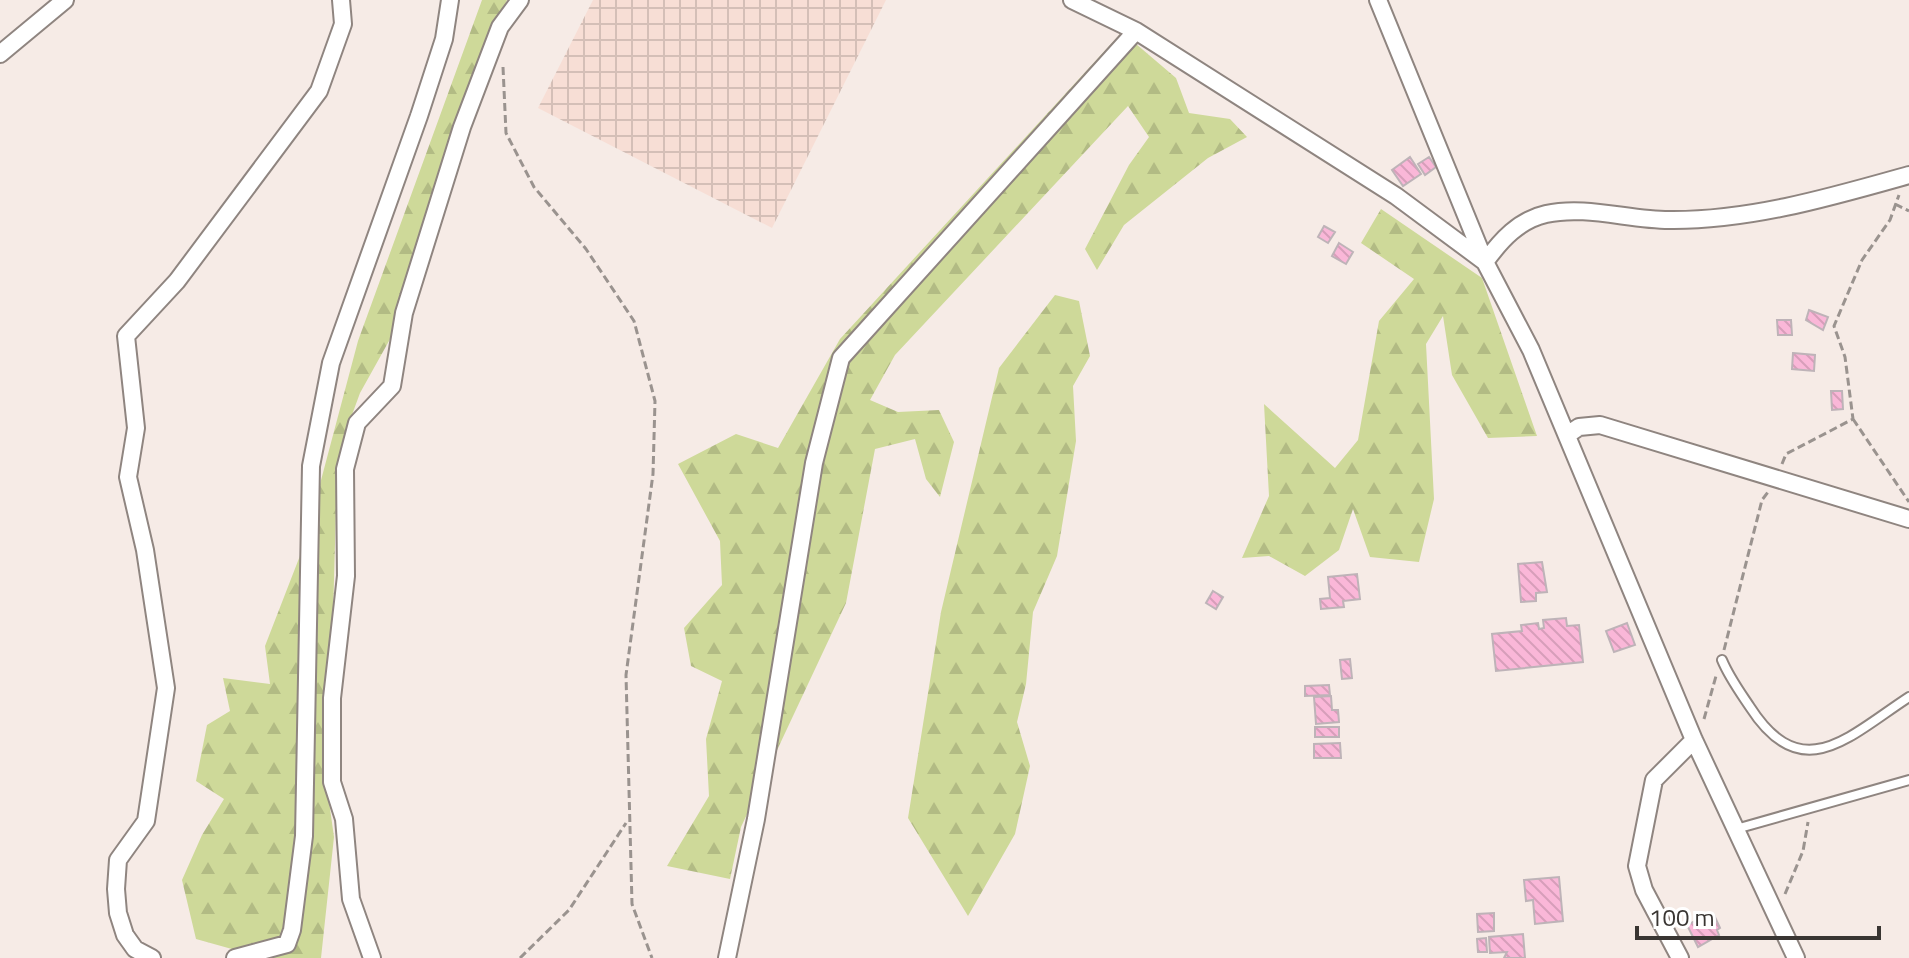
<svg xmlns="http://www.w3.org/2000/svg" width="1909" height="958" font-family="'Titillium Web',sans-serif">
<style>
.industrial{fill:url(#industrial-grid)}
.forest{fill:url(#forest-firs)}
.building{fill:url(#building-back-hatch);stroke:#beb3b8;stroke-width:2}
.lines{fill:none;stroke-linecap:round;stroke-linejoin:round}
.lane-casing{stroke:#8f8580;stroke-width:12}
.street-casing{stroke:#8f8580;stroke-width:20}
.path{stroke:#9a938f;stroke-width:3;stroke-dasharray:8 4;stroke-linecap:butt}
.lane{stroke:#fff;stroke-width:8}
.street{stroke:#fff;stroke-width:16}
</style>
<defs>
<pattern id="industrial-grid" width="8" height="8" patternUnits="userSpaceOnUse" patternTransform="scale(2)"><rect width="8" height="8" fill="#f7ded5"/><path d="M0 4h8M4 0v8" fill="none" stroke="#d4bfb7"/></pattern>
<pattern id="forest-firs" width="22" height="20" patternUnits="userSpaceOnUse" patternTransform="scale(2)"><rect width="22" height="20" fill="#ced999"/><path d="M5 1l3.5 6h-7zM16 11l3.5 6h-7z" fill="#b2bb84"/></pattern>
<pattern id="building-back-hatch" width="6" height="6" patternUnits="userSpaceOnUse" patternTransform="scale(2)"><rect width="6" height="6" fill="#fab7d8"/><path d="M-1 5l2 2M0 0l6 6M5-1l2 2" fill="none" stroke="#d79eba"/></pattern>
</defs>
<rect width="100%" height="100%" fill="#f6ebe6"/>
<path class="industrial" d="M593 0H886L772 228 538 108Z"/>
<path class="forest" d="M482 0H507L455 122 394 332 360 393 345 434 337 472 333 616 323 759 334 837 321 958H264L196 939 182 880 202 835 224 799 196 781 207 725 230 711 223 678 270 684 265 646 303 548 358 341Z
M1122 32 1176 78 1189 113 1230 119 1247 137 1208 158 1124 225 1097 270 1085 249 1129 165 1149 137 1128 106 895 355 870 400 898 412 939 410 954 442 940 497 926 479 915 439 875 449 846 603 741 827 730 879 667 866 709 796 706 739 722 681 691 666 684 628 722 585 720 541 678 464 736 434 778 448 840 339Z
M1381 209 1482 278 1537 436 1488 438 1452 375 1443 316 1426 344 1434 499 1419 562 1370 557 1353 509 1339 550 1305 576 1269 556 1242 558 1269 496 1264 404 1335 468 1358 440 1379 321 1414 279 1361 243Z
M1055 295 1079 301 1090 356 1073 386 1076 441 1057 556 1033 612 1026 684 1017 722 1030 766 1015 834 968 916 908 818 941 612 999 368Z"/>
<path class="building" d="M1410 157 1421 174 1403 186 1392 170Z
M1429 157 1436 167 1425 175 1418 164Z
M1324 226 1335 232 1328 243 1318 237Z
M1339 243 1353 252 1346 264 1332 256Z
M1809 310 1828 317 1823 330 1806 320Z
M1777 320H1791L1792 335H1778Z
M1793 353 1815 355 1814 371 1792 369Z
M1831 391H1842L1843 409 1832 410Z
M1542 562 1547 592 1536 593V601L1521 602 1518 564Z
M1357 574 1360 599 1343 601 1344 607 1321 609 1320 599 1330 598 1328 577Z
M1213 591 1223 597 1216 609 1206 603Z
M1566 618 1567 626 1579 625 1583 662 1496 671 1492 634 1522 631 1521 625 1538 623 1539 629 1544 628 1543 620Z
M1627 623 1635 645 1614 652 1606 631Z
M1350 659 1352 678 1342 679 1340 660Z
M1329 685 1330 695 1305 696V686Z
M1331 696 1332 710H1338L1339 722 1316 724 1314 697Z
M1315 727H1339V737H1315Z
M1340 743 1341 758H1314V744Z
M1559 877 1563 921 1535 924 1533 900 1526 901 1524 880Z
M1494 913V931L1478 932 1477 914Z
M1707 915 1709 918 1714 915 1720 928 1717 930 1719 935 1698 947 1687 925Z
M1523 934 1525 958H1504L1507 952 1490 953 1489 937Z
M1486 938 1487 952H1478L1477 939Z"/>
<g class="lines">
<g class="lane-casing">
<path id="lane" d="M1722 660C1729 677 1740 692 1750 707 1802 788 1849 736 1909 697
M1736 829 1909 780"/>
</g>
<g class="street-casing">
<path id="street" d="M1072 0 1136 31 1396 196 1485 262 1531 350 1694 740 1796 958
M1378 0 1485 262C1501 240 1519 220 1546 214 1585 205 1629 220 1669 220 1749 221 1831 197 1909 175
M0 54 65 0
M1567 435 1579 427 1600 425 1909 519
M152 958 135 949 125 935 118 913 116 889 118 860 146 821 166 688 145 550 128 477 136 428 126 336 177 281 319 91 343 24 341 0
M235 958 287 944 292 930 304 836 311 466 331 363 419 116 444 39 450 0
M372 958 351 899 344 819 332 782V698L346 576 345 469 357 423 392 386 404 313 462 127 500 27 520 0
M727 958 756 819 814 463 841 358 1136 31
M1680 958 1644 890 1637 866 1654 780 1694 740"/>
</g>
<path class="path" d="M503 67 506 133 534 187 586 249 634 321 655 401 653 474 626 675 632 904 652 958
M1895 204 1909 211
M1853 419 1909 502
M1782 464 1786 454 1853 419 1845 357 1834 326 1862 260 1890 220 1899 195
M1724 650 1762 500 1768 492
M1704 719 1716 676
M1785 894 1803 851 1808 822
M520 958 569 910 626 823"/>
<use href="#lane" class="lane"/>
<use href="#street" class="street"/>
</g>
<path d="M1637 926v12h242v-12" fill="none" stroke="#393532" stroke-width="4"/>
<text x="1649" y="926" font-size="24" fill="#393532" stroke="#ffffff" stroke-width="6" paint-order="stroke">100 m</text>
</svg>
